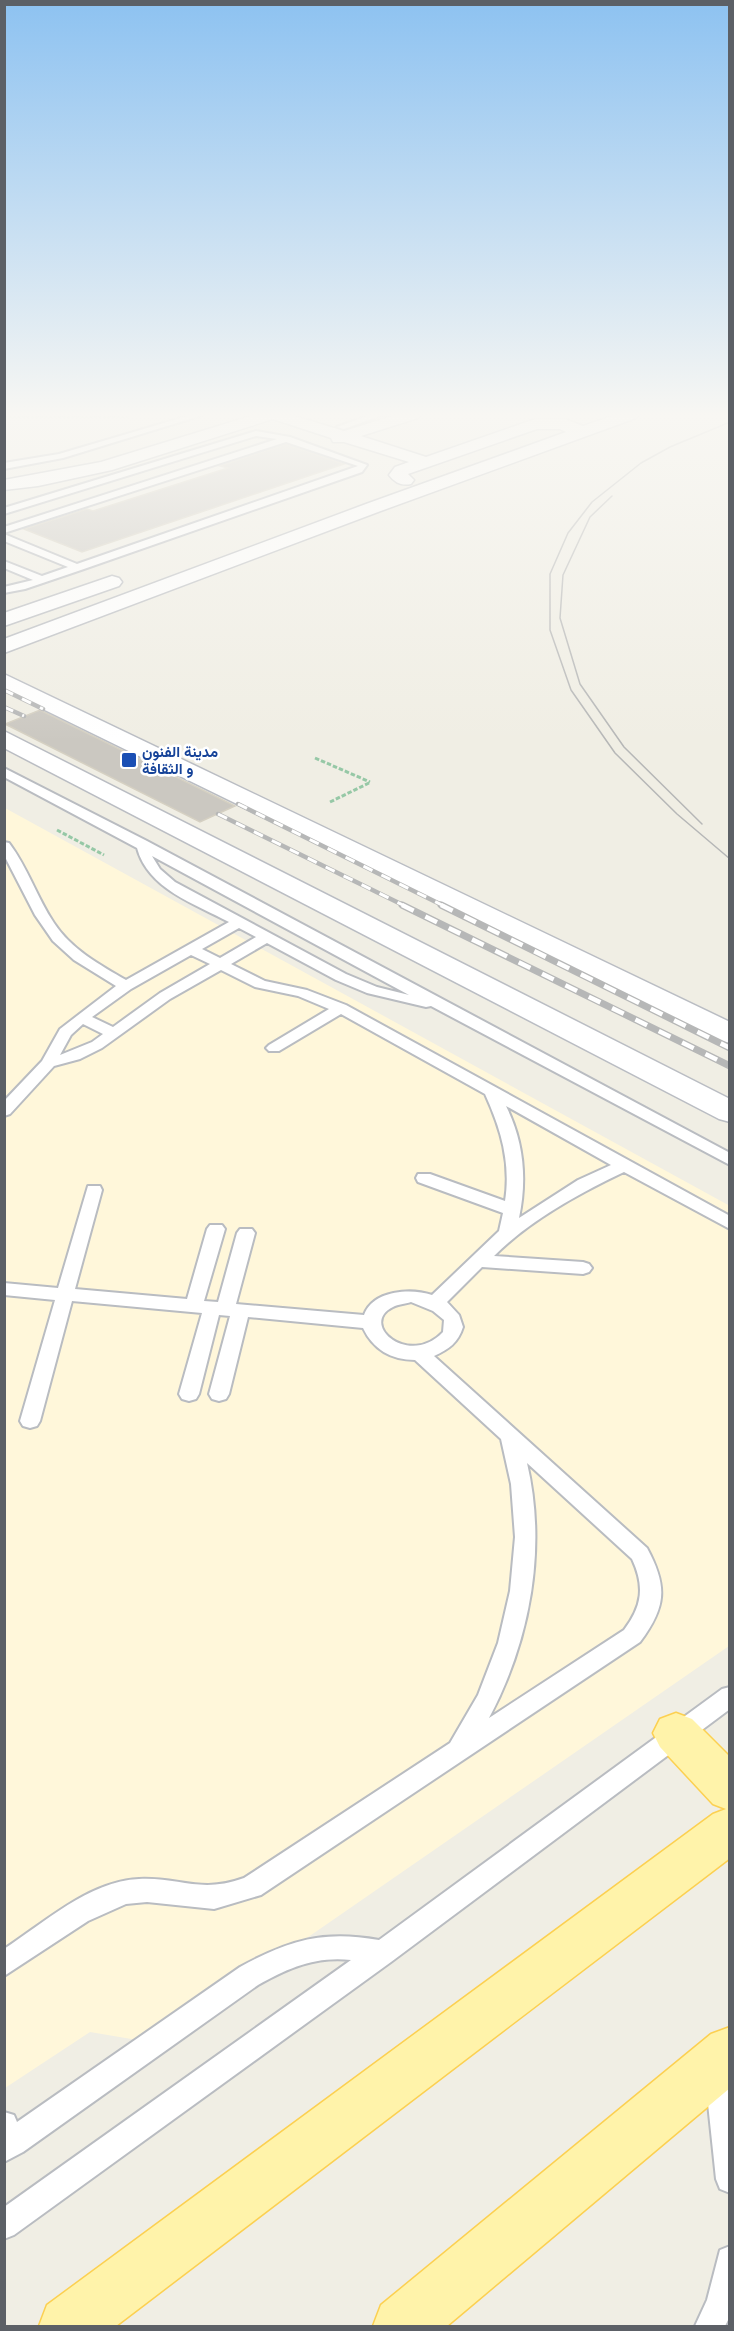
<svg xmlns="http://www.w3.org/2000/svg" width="734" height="2331" font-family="'Space Grotesk',Vazirmatn,sans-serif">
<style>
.commercial{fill:#fff7da}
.building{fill:#cbc8c1;stroke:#d5d0c2;stroke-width:1.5}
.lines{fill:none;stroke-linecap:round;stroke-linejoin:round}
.lane-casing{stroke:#b9bcc1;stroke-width:4}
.street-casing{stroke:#b9bcc1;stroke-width:3}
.secondary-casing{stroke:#babdc3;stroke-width:3}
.primary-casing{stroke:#fcd051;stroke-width:3}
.path-far1{stroke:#96c8a6;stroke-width:2;stroke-dasharray:3 1.5;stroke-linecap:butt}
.path{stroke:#96c8a6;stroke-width:3;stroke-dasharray:4.5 2;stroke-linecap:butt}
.lane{fill:#fff;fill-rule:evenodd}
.street{fill:#fff;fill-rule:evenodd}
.secondary{fill:#fff;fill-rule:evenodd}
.primary{fill:#fff3aa;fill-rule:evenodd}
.tram{stroke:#b6b7b7;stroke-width:1.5}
.rail-far1-casing{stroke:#b6b7b7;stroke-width:4.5}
.rail-casing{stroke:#b6b7b7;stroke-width:7}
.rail-far1{stroke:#fff;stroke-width:3;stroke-dasharray:10;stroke-linecap:butt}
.rail{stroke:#fff;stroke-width:4.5;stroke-dasharray:13;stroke-linecap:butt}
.transit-dot{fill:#1a4fb4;stroke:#fff;stroke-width:2}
.labels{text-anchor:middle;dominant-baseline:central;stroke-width:5;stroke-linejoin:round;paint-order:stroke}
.far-transit-label{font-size:15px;font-weight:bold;fill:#164399;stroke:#fff;text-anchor:start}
</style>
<rect width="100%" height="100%" fill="#f0eee4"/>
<path class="commercial" d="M5 808 730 1206 729 1646 155 2043 90 2032 5 2088Z"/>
<path class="building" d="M286 444 344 464 82 552 24 529 87 509 93 511 228 468 220 466Z
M40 710 235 806 200 822 5 724Z"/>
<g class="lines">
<g class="lane-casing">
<path id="lane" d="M191 415H203L63 458 4 469V463L59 454Z
M370 415H382L344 429 337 427Z
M256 431 290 437 367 465 362 472 81 570 25 589 4 593V587L33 580 4 568V561L42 576 68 567 4 541V534L77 564 358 466 286 442 4 533V527L277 439 256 436 4 514V508Z
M4 768 147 841 730 1153V1165L431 1006 426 1007 367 993 336 980 267 943 231 964 265 981 307 990 346 1005 730 1216V1229L624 1172C578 1194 530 1220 494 1256L583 1262 589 1264 592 1268 589 1272 583 1274 482 1267 447 1302 459 1315 463 1327C458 1343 449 1349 434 1356L647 1548C668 1587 666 1607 640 1642L261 1895 214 1909 147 1902 126 1904 88 1921 4 1976V1949C44 1923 89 1881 139 1879 180 1877 200 1894 244 1878L450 1743 478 1695 498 1643 510 1591 515 1537 511 1484 501 1439 415 1360C391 1360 373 1349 363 1328L248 1317 229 1394 226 1399 219 1401 212 1399 209 1394 230 1316 219 1315 199 1394 196 1399 189 1401 182 1399 179 1394 202 1313 72 1301 40 1421 37 1426 30 1428 23 1426 20 1421 55 1300 4 1295V1283L58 1288 88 1186H100L102 1190 75 1289 187 1299 207 1229 210 1225H222L225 1229 204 1301 218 1302 237 1233 240 1229H252L255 1233 236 1304 364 1315C373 1290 411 1288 432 1295L499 1231 503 1213 418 1182 416 1178 418 1174H430L505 1201C511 1163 501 1129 485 1094L341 1014 279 1051H269L266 1048 269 1045 329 1009 298 996 255 987 221 970 170 999 102 1048 80 1059 54 1066 10 1114 4 1116V1101L42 1061 60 1029 116 986 74 960 53 941 35 915 4 855V842L9 843C28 868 37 898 54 923 71 949 100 965 126 980L229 922C195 904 148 889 137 848L4 777ZM152 856 409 995 377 987 346 974 175 882 160 869ZM239 928 256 937 220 958 202 949ZM191 955 210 964 160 993 113 1027 92 1017 131 989ZM83 1024 103 1034 92 1042 60 1055 71 1035ZM506 1106 611 1165 578 1180 519 1218C527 1180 524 1142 506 1106ZM411 1302 433 1311 444 1320 443 1332C409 1368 358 1324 393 1307 398 1304 405 1304 411 1302ZM527 1463 632 1559C645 1587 642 1606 624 1630L489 1718C530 1641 547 1549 527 1463Z
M730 1687V1709L391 1962 14 2235 4 2239V2207L351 1960C316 1956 288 1968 258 1985L23 2152 4 2162V2112L14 2115 17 2122 240 1967C289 1940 323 1930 379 1940L722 1689Z
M718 2062 727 2066 730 2071V2193L720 2189 716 2179 705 2075 709 2066Z
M730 2246V2316L725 2326H695L707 2300 720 2250Z"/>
</g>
<g class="street-casing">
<path id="street" d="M254 415H291L344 431 396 415H420L418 418 361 436 426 457 535 419H565L583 426 615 415H638L636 418 378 512 4 653V639L366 504 566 432 560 429H537L408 474 414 480 411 484C402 486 395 483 389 475L395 467 409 462 344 442H333L331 438 273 419 112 470 38 486 4 490V480L101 462Z
M112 576 119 578 122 582 119 586 4 626V613Z"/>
</g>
<g class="secondary-casing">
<path id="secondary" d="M4 674 730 1022V1043L719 1040 4 690Z
M4 731 730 1099V1122L719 1119 4 748Z"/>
</g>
<g class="primary-casing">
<path id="primary" d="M676 1713 692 1719 730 1757V1858L116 2326H39L47 2305 713 1814 726 1809 713 1804 660 1747 653 1733 660 1719Z
M730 2027V2088L447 2326H373L381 2305 711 2034Z"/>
</g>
<path class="path-far1" d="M4 417H130"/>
<path class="path" d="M315 758 370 782
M330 802 369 783
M57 830 104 855"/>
<use href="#lane" class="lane"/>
<use href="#street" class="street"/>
<use href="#secondary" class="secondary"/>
<use href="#primary" class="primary"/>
<path class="tram" d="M730 422 670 447 641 463 592 502 568 533 550 574V630L571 690 615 753 677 814 730 859
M612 496 590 517 563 575 560 618 580 684 624 747 702 824"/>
<g class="rail-far1-casing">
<path id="rail-far1" d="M4 690 43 709
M4 707 24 716
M238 804 444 906
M218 814 405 906"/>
</g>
<g class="rail-casing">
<path id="rail" d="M402 905 730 1066
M441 905 730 1048"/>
</g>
<use href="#rail-far1" class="rail-far1"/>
<use href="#rail" class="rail"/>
</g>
<linearGradient id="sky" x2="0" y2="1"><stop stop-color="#8dc2f1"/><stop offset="0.56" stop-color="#f8f7f3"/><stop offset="1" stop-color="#f8f7f3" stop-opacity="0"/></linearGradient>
<rect width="734" height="741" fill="url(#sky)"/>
<rect class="transit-dot" x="121" y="752" width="16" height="16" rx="3"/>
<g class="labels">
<g class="far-transit-label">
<text x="142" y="751">مدينة الفنون<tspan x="142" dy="17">و الثقافة</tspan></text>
</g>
</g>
<rect width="734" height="2331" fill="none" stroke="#5c6066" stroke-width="12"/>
</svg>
